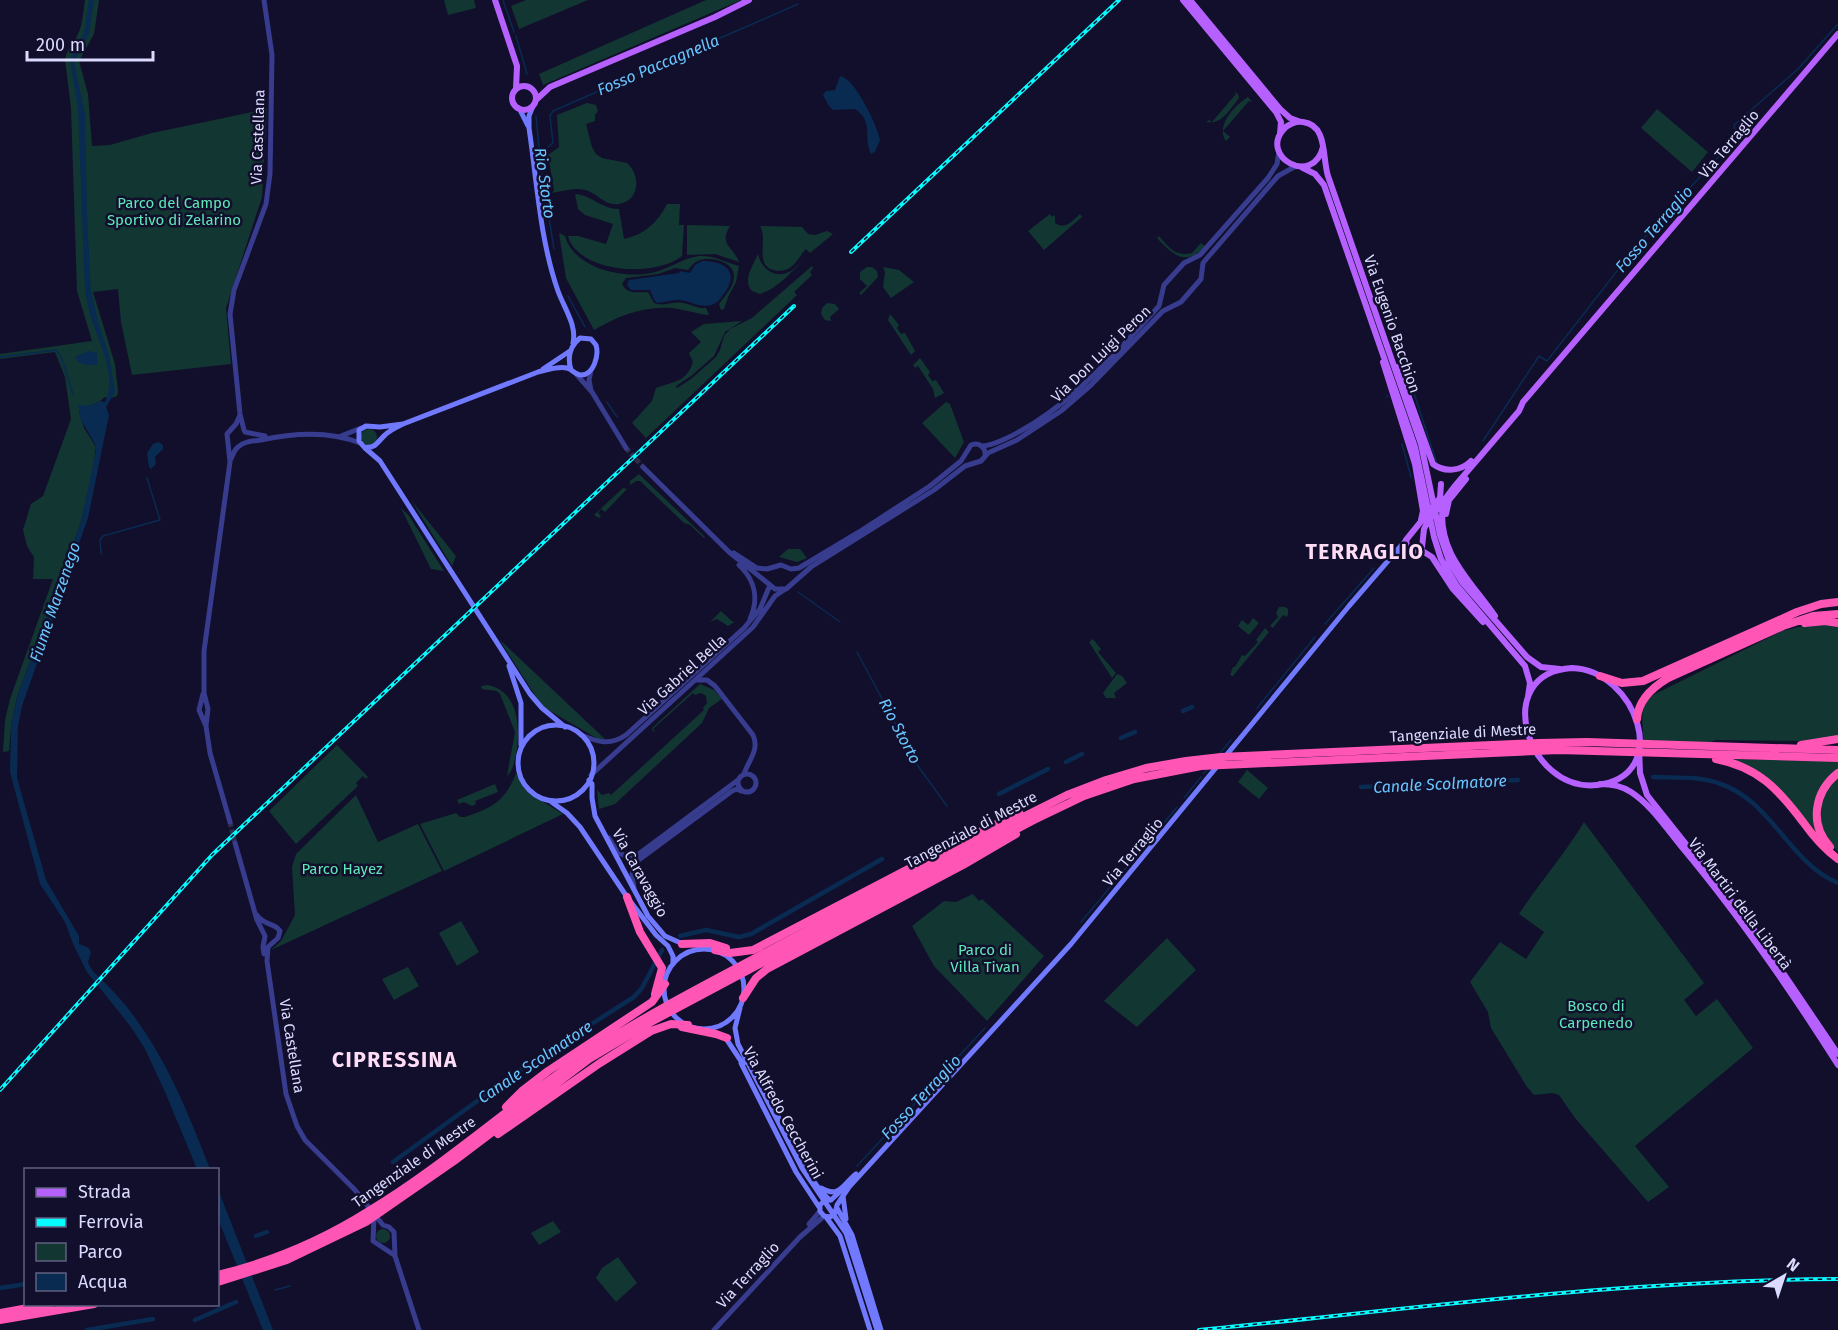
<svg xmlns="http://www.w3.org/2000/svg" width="1838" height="1330" font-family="'Fira Sans',sans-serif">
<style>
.green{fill:#123632}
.water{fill:#092a51}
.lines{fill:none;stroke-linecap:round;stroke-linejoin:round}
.stream{stroke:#092a51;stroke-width:1.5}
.canal{stroke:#092a51;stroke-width:4.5}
.tertiary-tunnel{stroke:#302d4c;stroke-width:5;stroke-dasharray:5 2.5;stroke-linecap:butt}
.tertiary{stroke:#383c8e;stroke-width:5}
.secondary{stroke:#717aff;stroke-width:5}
.primary{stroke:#b661ff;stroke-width:6}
.motorway{stroke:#ff55b5;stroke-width:8}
.rail-casing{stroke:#06fcff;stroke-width:4}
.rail{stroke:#120f2c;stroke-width:1.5;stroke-dasharray:4.5;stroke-linecap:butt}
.labels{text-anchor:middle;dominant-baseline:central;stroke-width:5;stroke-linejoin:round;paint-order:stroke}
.street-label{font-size:15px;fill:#dbdaff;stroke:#120f2c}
.park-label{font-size:15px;fill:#5ee8b9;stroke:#120f2c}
.water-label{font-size:16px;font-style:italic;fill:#68c6ff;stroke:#120f2c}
.district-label{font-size:21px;font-weight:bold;letter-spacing:1.5px;fill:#ffdcf5;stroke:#120f2c}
</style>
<rect width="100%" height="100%" fill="#120f2c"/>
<path class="green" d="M85 0H99L94 34 79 61 88 94 92 146 110 145 152 133 267 109 262 197 226 308 231 364 132 375 121 322 118 289 93 292 115 364 118 392 117 396 109 399 105 397 100 401 79 411 84 428 96 447 92 476 81 522 17 697 11 727 9 751 3 752 5 720 10 699 53 579H33L34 557 27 546 23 530 31 504 43 496 71 419 65 377 55 352 0 359V354L92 341 77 291 71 108 65 60C66 50 74 44 78 34 83 24 83 11 85 0Z
M444 0H474L476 8 448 15Z
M526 0H588L519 29 511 6Z
M706 0H741L543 85 539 74Z
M1234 91 1238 94 1239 98C1230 109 1222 125 1206 122L1209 120 1212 122 1236 94Z
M1248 97 1252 102 1249 101 1223 131 1230 137 1226 141C1215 126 1235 105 1248 97Z
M587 103 596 105 598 111 595 115V121L586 124 592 147 596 154 602 158 627 163C640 174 641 200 619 204 604 206 598 193 585 190 575 187 563 191 552 193L554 190 548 155 559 147 557 115Z
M1657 109 1708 152 1692 172 1641 128Z
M575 194C592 195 601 209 619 209L624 239C644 235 658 222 667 204H680L679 225H684L682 256C655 278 578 273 568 236H578L606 244 613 224 585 215 578 209Z
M1050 214 1052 217 1055 215V223C1066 230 1072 221 1080 214L1082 217 1044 250 1028 231Z
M687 225 730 226C718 245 734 247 739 262L715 254 687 255Z
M760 226 802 227 808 234 815 235 827 231 833 234 810 253 806 249C800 255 798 262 791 267 787 270 782 271 777 271 752 267 769 240 760 226Z
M559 233 565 236C574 268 622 279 651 273 668 270 682 258 699 256 714 255 725 262 739 266L736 282 728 297 724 309 721 310 719 304C725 296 735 285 734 275 733 261 708 256 698 261 693 263 691 267 688 270L675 268 658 274 626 278 622 284C627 295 638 292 648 292L654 303C664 307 672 301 683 303 691 304 697 309 706 308L709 315C696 314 684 309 671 308 643 306 618 316 594 330L566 278Z
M1159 236C1169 248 1176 257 1192 253L1201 243 1205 246C1186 268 1172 254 1157 238Z
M758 254C761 268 774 279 789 272 795 269 800 262 804 259 792 272 777 289 760 294L752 291C742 280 753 266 758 254Z
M812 266 813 268 810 272 812 275 794 292 797 295 646 438 632 423 652 401 656 388C674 381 686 383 693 362L689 353 701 342 691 332 704 324 742 321 725 332 714 356 691 376 676 386 677 388 691 379 716 357 720 350 724 336 730 329 752 318Z
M867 267H872L877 271 878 277 861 295 859 293 867 286 860 279V272Z
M883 267 899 270 914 282 891 298 883 287 885 272Z
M827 303 835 304 839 309 830 317 831 321 825 320 821 314 822 308Z
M890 314 899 325 897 328 901 334 905 333 915 351 911 355 888 320Z
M920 358 930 372 928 375 932 381 936 380 944 393 935 398 933 389 918 366 915 368 913 365Z
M946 402 950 404 964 442 955 458 922 423Z
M361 437a8 8 0 1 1 16 0a8 8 0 1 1-16 0Z
M639 474 705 537 704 538 690 525 684 523 640 481H636L630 485V481Z
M623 488 627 489 605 512 601 509 598 513 601 516 599 518 594 515Z
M411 500 456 556 452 566Z
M401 508 409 516 444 571 431 569Z
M788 549H800L807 558 797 562 779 557Z
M1279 607H1285L1288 609V614L1287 617 1283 615 1273 628 1270 626 1278 617 1276 613Z
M721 611 733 622 736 621 728 626 717 619 710 622Z
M1253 618 1259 623 1249 635 1238 626 1242 620 1248 625Z
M1807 625H1838V737L1806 743 1804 741 1716 740 1707 743 1643 740C1644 723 1637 708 1653 695L1782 631Z
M1265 628 1269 632 1233 676 1230 675 1233 667H1235L1242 655 1245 656 1258 642 1256 640Z
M499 639 605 739H598L545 708 536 697Z
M1093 639 1101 649 1098 652 1116 673 1112 678 1089 642Z
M1117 674 1122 676 1127 683 1114 693 1116 698H1106L1103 693Z
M700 684 714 690 722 699 709 708 702 723 615 804 599 809 597 790 602 795 609 793 611 795 704 710 703 708 707 703 706 696 701 693 695 695 693 693 653 729 655 731 653 732 652 728Z
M488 685C519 691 521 730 516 754 514 762 513 771 507 776L515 732 500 694 497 691 482 689 481 686Z
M337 745 368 777 366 779 363 776 356 783 358 786 296 844 269 811Z
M1735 759 1838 761V771L1832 776 1815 815 1831 853 1789 801 1734 761Z
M1247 770 1268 788 1259 799 1238 782Z
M516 773 527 792 563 814 444 871 420 824 456 813 460 817H465C493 808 506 800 516 773Z
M1838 776V852C1815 830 1814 798 1838 776Z
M495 784 498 792 475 801 476 804 472 806 464 802 459 804 457 800Z
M356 795 378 842 418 824 442 871 271 950 281 941 295 915 292 867 296 854Z
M1584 822 1704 983 1684 1000 1696 1016 1717 999 1753 1048 1635 1146 1669 1187 1648 1202 1575 1118 1559 1095 1553 1093 1534 1095 1527 1087 1491 1028 1488 1012 1470 982 1500 942 1526 959 1544 932 1519 914C1540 882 1565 854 1584 822Z
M973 894 979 901 982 899 1044 956 987 1021 934 966 912 926 944 901 956 902Z
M461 921 479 952 457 966 439 933Z
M1167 938 1196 970 1137 1027 1104 1001Z
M408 967 419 986 394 1000 382 979Z
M553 1221 561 1232 539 1245 531 1233Z
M376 1236a7 7 0 1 1 14 0a7 7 0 1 1-14 0Z
M618 1257 637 1283 616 1302 596 1278 602 1268Z"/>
<path class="water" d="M89 0H94L89 34 74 62 85 114 87 216 91 292 99 325 109 355 115 392 106 407 109 415 88 518 22 706 18 726 17 778 46 880 79 936V944L89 948 91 953 88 962C91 972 101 978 108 986 120 998 131 1011 140 1025 171 1069 191 1120 210 1169H197L165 1092 145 1049 131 1027 87 972 73 944 65 922 40 884 10 772 11 727 17 697 81 522 96 451 95 444 81 420 78 405 89 406 100 401 105 402C117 376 101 348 93 323 89 313 87 301 85 290L78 108 70 60 84 33Z
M840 76C855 78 877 125 880 140L875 152 871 154C863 138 874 121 855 109L833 110 829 106 823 95 826 91 835 90Z
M702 261C723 261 739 270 726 291 723 294 720 300 717 302 703 312 690 299 676 300 669 300 664 303 657 303L654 300 650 290H631L627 285 629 280 679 273 680 271 690 273 695 265Z
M88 351 97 353V365H86L78 362 75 357Z
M159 442 163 445V449L155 457 156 464 151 469 149 467 147 453 153 444Z
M218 1189 273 1330H263L218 1219Z"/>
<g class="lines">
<path class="stream" d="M503 0 514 32
M516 36 527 74
M536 116 541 168 554 249
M548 147 553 143 550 116 553 111 798 4
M568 296 585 327
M0 357 56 350 61 356 73 394
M1412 387 1436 461
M1387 395V397
M607 402 617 417
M1483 441 1539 356 1547 361 1638 244 1737 137 1734 125 1798 69 1838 24
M1402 444 1411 477
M101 554 100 540 103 536 160 520 147 478
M798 592 840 622
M1325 624 1374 568
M857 652 918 766 947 806
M1257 708 1315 637
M1220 753 1231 740
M1203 774 1208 769
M1184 798 1201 777
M1081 922 1177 807
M857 1166 985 1028
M275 1290 290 1286"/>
<path class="canal" d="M1183 711 1192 707
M1121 738 1135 732
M1066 762 1082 754
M1653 777C1675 778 1698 776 1718 783 1772 800 1788 862 1838 883
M1361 787 1518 780
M999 794 1048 769
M680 936 706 930 739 937 751 934 882 859
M393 1162 527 1065 634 997 642 988 662 950
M256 1236 267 1232
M0 1288 26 1284
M195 1320 236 1302
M87 1330 153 1319"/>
<path class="tertiary-tunnel" d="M626 448 643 467
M230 822 235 843"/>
<path class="tertiary" d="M591 370 589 380 591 391
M577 375 592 392 626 448
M244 430 240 414 230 314 234 290 266 204 270 174 272 55 264 0
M245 432 265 436
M341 436 361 428
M981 446C991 446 998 442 1007 438 1067 410 1115 354 1159 306L1164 285 1184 263 1200 255 1268 178 1277 164 1279 151
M231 459C233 455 234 450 238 447 244 441 253 441 261 440 293 433 328 430 360 443
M643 467 729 552 775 589H786L811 567 934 490 965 466 981 461 988 453 1017 440 1061 411 1091 385 1163 311 1181 302 1201 279 1203 263 1208 257 1278 176 1296 166
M734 553 757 568 767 569 781 565 791 569 799 568 859 532 930 486 961 461 971 445C979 442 986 447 985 456
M739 565C755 580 759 599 750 619
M696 680H707L715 686 753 735C760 750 748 761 744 774
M203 694 199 710 206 726 210 753 230 822
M206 726 208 709 204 693V651L230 462 227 434 236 424 240 415
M581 735C598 742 610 746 626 735L744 628 760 609 770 585
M738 783a9 9 0 1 1 18 0a9 9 0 1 1-18 0Z
M591 775 753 627 775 596 784 590
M609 838C616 849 622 860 636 856L738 780
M235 843 257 920 265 936 263 947 264 954
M634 888 632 874 636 862 732 791 737 789 741 791
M255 913C265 927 274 922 280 931L278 938 268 947 267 961 286 1094 297 1126 305 1140 355 1190 383 1225 389 1227 394 1232 395 1256 419 1330
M374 1217 373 1241 394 1255
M809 1224 820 1211
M714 1330 800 1237 824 1216"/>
<path class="secondary" d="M533 106 529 116V128C537 182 540 240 558 291 564 308 577 325 573 343
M519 108 528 126
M543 369 570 351
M403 424 380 427 366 426 359 430V441L364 447C376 449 377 442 385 435 390 430 397 427 403 424L538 372C546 370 558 366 567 368 572 369 574 374 580 375 594 376 599 355 596 345L591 339 580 338C570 346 567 357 571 370
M365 448 380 461 530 694 542 708 565 727
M1394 556 1406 551H1412
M509 666 521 703V745
M518 763a38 38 0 1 1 76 0a38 38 0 1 1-76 0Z
M589 780 592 784V798L595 816 648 916 665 936 683 944
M550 801 567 813 580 827 627 897 656 935 668 946 673 956V963
M664 989a40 40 0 1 1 80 0a40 40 0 1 1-80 0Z
M740 1008 735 1028 738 1044 802 1168 846 1233 877 1330
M725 1037 743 1064
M741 1063 796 1172 819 1207
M759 1080C778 1111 804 1179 830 1200
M821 1188C840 1199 843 1184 856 1174
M843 1196 846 1219
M831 1200H825L820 1205V1211L824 1216 830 1217 835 1213 837 1205 849 1187 1071 944 1349 606 1406 540
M831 1200 845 1187
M837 1208 852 1235 881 1330
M826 1217 840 1236 870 1330"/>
<path class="primary" d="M495 0 517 66 516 89
M1183 0 1276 112 1281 122 1280 134
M1190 0 1280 109 1290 118 1298 121
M512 98a12 12 0 1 1 24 0a12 12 0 1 1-24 0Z
M536 100 550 87 715 17 749 0
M1323 147C1313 187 1260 157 1283 130 1288 124 1296 121 1303 122 1328 125 1322 158 1328 176L1421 444 1440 535 1449 561 1462 582 1527 657 1541 667 1560 669
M1301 167 1315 174 1324 185 1415 447 1434 537 1441 559 1457 586 1525 666 1530 683 1528 697
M1383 362 1415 464 1423 511 1421 520
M1398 367 1433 464C1445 473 1461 471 1471 461
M1441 484 1440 498 1406 540 1407 546 1411 550 1417 551 1422 547 1424 529 1427 523 1454 487 1519 411 1523 402 1838 34
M1443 504C1436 552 1471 581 1495 616
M1446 514 1449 500 1466 479
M1417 551 1424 552 1432 557 1453 589 1483 622
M1572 668C1636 670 1674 776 1597 785 1527 793 1490 673 1572 668Z
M1639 747 1640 773 1647 795 1752 927 1838 1054
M1600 784C1611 784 1622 786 1631 792 1651 805 1666 828 1681 846 1739 915 1790 989 1838 1065"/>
<path class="motorway" d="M1805 623 1825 621 1838 623
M1600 676 1622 683 1643 681 1797 612 1821 604 1838 602
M1637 719C1638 700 1653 687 1668 678L1783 626 1813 616 1838 614
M1801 745 1838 739
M1716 759C1758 767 1778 789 1803 822 1813 836 1824 849 1838 859
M1830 847C1809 824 1814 792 1838 773
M627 897 640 932 662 968 655 994
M682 944 710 943 726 948
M715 950 730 953 753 950 983 830 1020 814
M743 998 756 978 767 969 963 865 1016 834
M682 1027 716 1034 727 1038
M506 1107 522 1091 548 1071 652 1002 665 984
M498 1134 600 1063 651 1031 671 1024 688 1025
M218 1275C271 1262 323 1240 369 1211 450 1162 519 1097 599 1046 650 1013 705 985 759 956 849 908 940 861 1031 813L1067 795 1106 780 1146 768 1186 761 1221 757 1539 743 1587 742 1838 750
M218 1282 287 1260 366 1222 454 1161 589 1059 651 1022 833 925 1034 820 1084 796 1134 779 1201 766 1559 750 1838 758
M0 1313 50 1304
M0 1320 94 1304"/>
<g class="rail-casing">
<path id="rail" d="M851 252 1119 0
M0 1090 212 855 794 306
M1199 1330C1411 1309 1624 1280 1838 1279"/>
</g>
<use href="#rail" class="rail"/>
</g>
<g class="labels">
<g class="street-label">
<text transform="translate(258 137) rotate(-88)">Via Castellana</text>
<text transform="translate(1729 144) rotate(-50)">Via Terraglio</text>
<text transform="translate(1392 324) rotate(71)">Via Eugenio Bacchion</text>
<text transform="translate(1101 354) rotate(-44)">Via Don Luigi Peron</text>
<text transform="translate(682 675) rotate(-42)">Via Gabriel Bella</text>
<text transform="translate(1463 733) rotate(-3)">Tangenziale di Mestre</text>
<text transform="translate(971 830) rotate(-28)">Tangenziale di Mestre</text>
<text transform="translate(1133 852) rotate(-50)">Via Terraglio</text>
<text transform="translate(640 873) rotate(61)">Via Caravaggio</text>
<text transform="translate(1740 904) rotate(53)">Via Martiri della Libertà</text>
<text transform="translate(292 1046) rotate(81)">Via Castellana</text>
<text transform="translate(783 1113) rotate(61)">Via Alfredo Ceccherini</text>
<text transform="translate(414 1162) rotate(-35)">Tangenziale di Mestre</text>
<text transform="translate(748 1275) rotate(-47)">Via Terraglio</text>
</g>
<g class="park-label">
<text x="174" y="203">Parco del Campo<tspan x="174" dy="17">Sportivo di Zelarino</tspan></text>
<text x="342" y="869">Parco Hayez</text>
<text x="985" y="950">Parco di<tspan x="985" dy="17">Villa Tivan</tspan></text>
<text x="1596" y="1006">Bosco di<tspan x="1596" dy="17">Carpenedo</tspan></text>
</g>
<g class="water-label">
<text transform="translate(658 65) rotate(-23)">Fosso Paccagnella</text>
<text transform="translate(545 183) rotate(82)">Rio Storto</text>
<text transform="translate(1654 229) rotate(-49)">Fosso Terraglio</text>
<text transform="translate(55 602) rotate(-71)">Fiume Marzenego</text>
<text transform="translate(900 731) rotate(62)">Rio Storto</text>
<text transform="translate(1440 784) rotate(-3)">Canale Scolmatore</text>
<text transform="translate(535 1062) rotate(-34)">Canale Scolmatore</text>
<text transform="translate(921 1097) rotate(-47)">Fosso Terraglio</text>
</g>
<g class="district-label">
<text x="1365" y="552">TERRAGLIO</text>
<text x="395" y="1060">CIPRESSINA</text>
</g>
</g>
<rect x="24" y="1168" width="195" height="138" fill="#120f2c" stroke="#626080" stroke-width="1.5"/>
<rect x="36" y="1188" width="30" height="9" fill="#b661ff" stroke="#626080" stroke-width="1.5"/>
<text x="78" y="1198" font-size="18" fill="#dbdaff">Strada</text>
<rect x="36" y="1218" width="30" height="9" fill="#06fcff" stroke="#626080" stroke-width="1.5"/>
<text x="78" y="1228" font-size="18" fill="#dbdaff">Ferrovia</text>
<rect x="36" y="1243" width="30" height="18" fill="#123632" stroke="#626080" stroke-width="1.5"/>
<text x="78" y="1258" font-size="18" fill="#dbdaff">Parco</text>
<rect x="36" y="1273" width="30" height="18" fill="#092a51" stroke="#626080" stroke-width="1.5"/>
<text x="78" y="1288" font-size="18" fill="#dbdaff">Acqua</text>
<g transform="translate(1784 1276) rotate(39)" stroke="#120f2c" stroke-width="4.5" paint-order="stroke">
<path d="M0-4.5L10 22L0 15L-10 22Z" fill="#dbdaff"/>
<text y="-9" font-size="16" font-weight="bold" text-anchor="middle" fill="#dbdaff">N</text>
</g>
<path d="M27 51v9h126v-9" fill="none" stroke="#dbdaff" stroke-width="3"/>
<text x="36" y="51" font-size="18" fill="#dbdaff" stroke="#120f2c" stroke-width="4.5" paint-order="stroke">200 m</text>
</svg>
